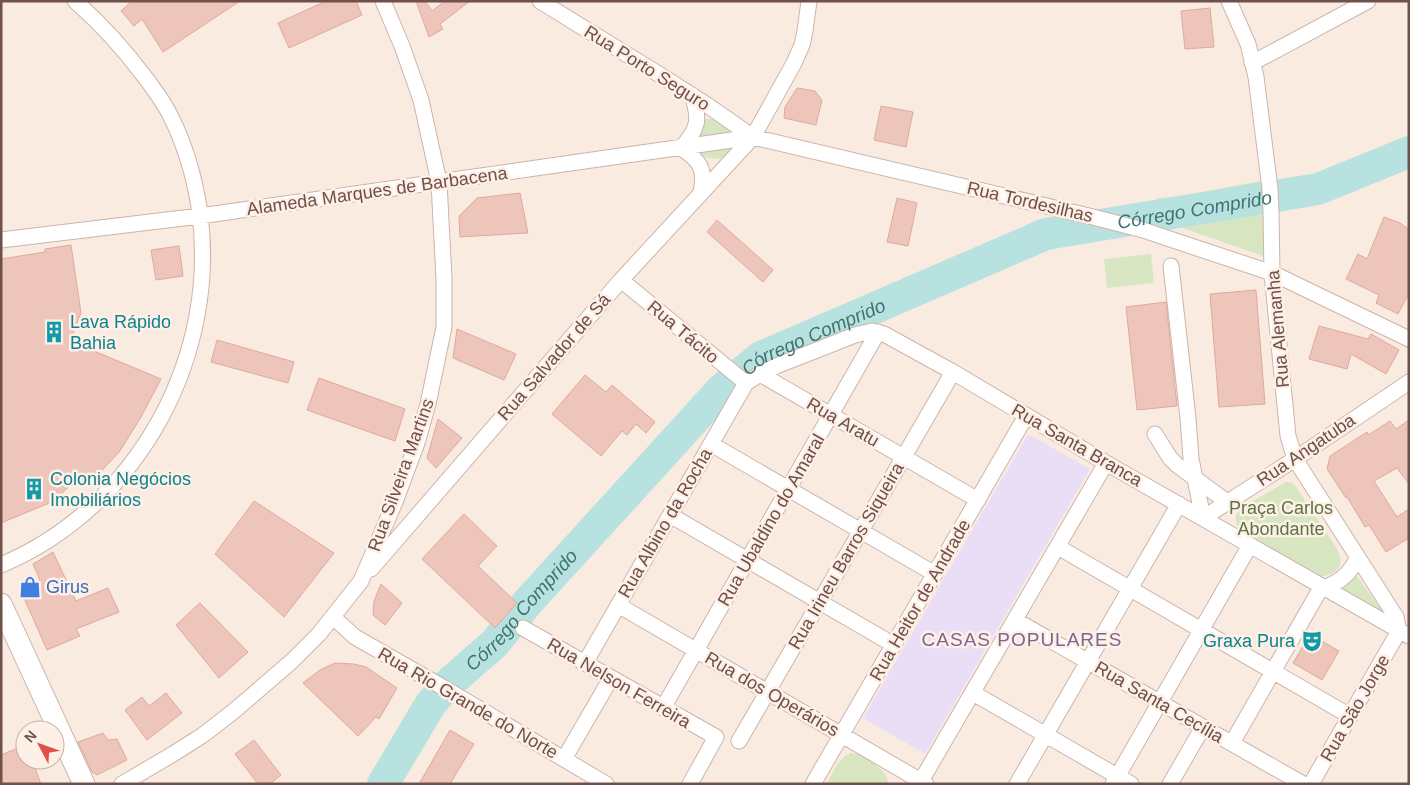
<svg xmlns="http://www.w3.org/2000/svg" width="1410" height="785" font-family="Arial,sans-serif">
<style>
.education{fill:#e9def6}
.green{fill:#d7e6c1}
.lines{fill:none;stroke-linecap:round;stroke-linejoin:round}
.river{stroke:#b7e2e0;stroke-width:32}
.building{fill:#eec5ba;stroke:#dfa99c}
.minor-casing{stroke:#ccb4ab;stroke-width:17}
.secondary-casing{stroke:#cfb2a9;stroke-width:23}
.minor{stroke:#fff;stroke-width:15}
.secondary{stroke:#fff;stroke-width:21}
.labels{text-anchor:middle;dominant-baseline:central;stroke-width:5;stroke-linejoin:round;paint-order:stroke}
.street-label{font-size:18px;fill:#6f504a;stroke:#fef0e6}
.culture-label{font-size:18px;fill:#0d838f;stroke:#fef0e6;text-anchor:start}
.park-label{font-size:18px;fill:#5b7442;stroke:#fef0e6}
.shop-label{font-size:18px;fill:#366cbe;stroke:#fef0e6;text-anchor:start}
.water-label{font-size:19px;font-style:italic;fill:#3f7473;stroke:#fef0e6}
.neighbourhood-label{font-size:19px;letter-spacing:1px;fill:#7b6592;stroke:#fef0e6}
</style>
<rect width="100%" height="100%" fill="#faebe0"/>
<path class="education" d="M1028 434 1090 469 925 754 863 718Z"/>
<path class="green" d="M706 119H717L731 127 735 140 733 153C720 160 713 161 700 154 697 138 691 130 706 119Z
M1260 181 1266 257 1142 214 1158 198 1176 197Z
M1151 254 1154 283 1107 288 1104 259Z
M1286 482H1291L1296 487 1337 549C1346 567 1336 575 1318 577L1238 527C1234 519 1235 514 1241 508Z
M1354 572 1386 616 1336 589 1349 584Z
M851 753C863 754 889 770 888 784H827C833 772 838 758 851 753Z"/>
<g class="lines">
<path class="river" id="s1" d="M383 784 430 705 447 685 495 643 527 603 722 389 761 357 1046 234 1318 189 1409 152"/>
</g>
<path class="building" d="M132 1H240L163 52 142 19 134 26 121 11Z
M326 1H356L362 15 289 48 278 23Z
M416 1H425L432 11 445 1H470L440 24 443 29 429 37Z
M1210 8 1214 47 1185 49 1181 11Z
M797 88 815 91 822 100 816 125 784 118 785 107Z
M881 106 913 112 906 147 874 140Z
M520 193 528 233 460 237 459 216 477 198Z
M897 198 917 203 908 246 887 242Z
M1384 217 1400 223 1407 228 1409 233V293L1398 314 1376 303 1379 295 1346 279 1358 254 1367 259Z
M717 220 773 270 763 282 707 232Z
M71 245 81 313 70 341 161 379 141 417 120 451 92 481 84 473 52 502 1 523V259L45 252V249Z
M179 246 183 276 156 280 151 250Z
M1256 290 1265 404 1219 407 1210 294Z
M1166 302 1177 406 1137 410 1126 307Z
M1319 326 1368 339 1371 334 1399 350 1386 374 1351 354 1347 369 1309 359Z
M457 329 516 354 504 380 453 358Z
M217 340 294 362 288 383 211 362Z
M585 375 606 392 612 385 655 422 646 433 636 424 627 435 622 431 601 456 552 414Z
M319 378 405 409 395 441 307 410Z
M438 419 462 438 436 468 427 458Z
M1409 420V484L1397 468 1374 481 1397 517 1409 509V538L1386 552 1369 525 1365 527 1347 497 1346 498 1327 469 1330 456 1367 432 1368 435 1390 421 1396 429Z
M254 501 334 553 284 617 215 554Z
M464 514 497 546 478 566 517 603 495 628 422 559Z
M53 552 76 601 108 588 119 612 76 629 80 636 47 650 20 589 40 580 33 564Z
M381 584 402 603 385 625 373 615 374 601Z
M200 603 248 652 219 678 176 625Z
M1310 634 1339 651 1322 680 1293 663Z
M335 663 354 664 366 667 397 688 379 719 376 717 358 736 303 683 320 670Z
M166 693 182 713 147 740 125 710 142 697 149 706Z
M450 730 474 744 450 784H419Z
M103 733 108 740 117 739 127 760 97 775 92 772 78 742Z
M254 740 281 775 270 784H258L235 754Z
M25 745V760H32L41 784H1V755Z"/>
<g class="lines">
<g class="minor-casing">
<path id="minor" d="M540 1 660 75 707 105 753 137 1089 216 1143 230 1272 273 1409 339
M1229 1 1248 44 1256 77 1270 189 1271 212 1272 273 1288 436 1295 459 1396 617 1399 631
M1252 63 1368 1
M692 95C700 119 699 129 681 148 700 160 706 170 701 192
M1 240 200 216 753 137
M1171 266 1188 418 1191 459 1203 518
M621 280 746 383
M760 374 978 500
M1155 434 1170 458 1177 465 1227 502
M711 444 935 574
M670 515 894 645
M1203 518 1295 459 1409 382
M1058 547 1350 716
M1 565C139 507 221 354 199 207 194 176 185 145 171 117 164 102 154 89 144 76 123 48 101 24 75 1
M371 569 621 280 753 137 794 63 802 45 805 31 809 1
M1324 588C1340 582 1352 573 1357 557
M618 605 926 784
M333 617 355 637 439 685 606 784
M1015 620 1303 784
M523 628 716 737 690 784
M585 663 746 383 760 374 776 366 855 335 872 331 884 334 953 372 1106 463 1409 636
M973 693 1131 784
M663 708 878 332
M739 741 953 372
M1232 743 1322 586
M564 759 611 678
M921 781 1106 463
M122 784 173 754 203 735 234 711 292 661 319 634 361 581 395 502 417 443 428 404 444 327V279L439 182 421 100 402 46 383 1
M813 784 1026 416
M1017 784 1179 504
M1113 784 1250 545
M1170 784 1203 727
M1311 784 1399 631"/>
</g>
<g class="secondary-casing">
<path id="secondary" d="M1 604 84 784"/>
</g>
<use href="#minor" class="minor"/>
<use href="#secondary" class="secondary"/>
</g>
<defs>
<g id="building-bare" transform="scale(1.725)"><path d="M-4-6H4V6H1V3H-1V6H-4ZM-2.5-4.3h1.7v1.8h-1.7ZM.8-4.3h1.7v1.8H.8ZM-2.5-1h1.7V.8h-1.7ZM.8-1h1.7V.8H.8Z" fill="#0f9aa8" stroke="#fef0e6" stroke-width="2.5" paint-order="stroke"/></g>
<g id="shop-bare" transform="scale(1.725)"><path d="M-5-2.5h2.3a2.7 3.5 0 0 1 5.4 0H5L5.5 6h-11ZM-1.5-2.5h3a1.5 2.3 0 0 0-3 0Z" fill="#3f7fe0" stroke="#fef0e6" stroke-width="2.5" paint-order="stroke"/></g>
<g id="theatre-bare" transform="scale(1.725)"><path d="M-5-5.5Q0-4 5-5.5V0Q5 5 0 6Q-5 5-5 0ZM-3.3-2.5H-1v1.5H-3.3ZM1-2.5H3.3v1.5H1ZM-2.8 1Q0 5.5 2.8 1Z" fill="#0f9aa8" stroke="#fef0e6" stroke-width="2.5" paint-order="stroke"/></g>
</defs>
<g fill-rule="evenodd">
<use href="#building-bare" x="54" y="332"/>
<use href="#building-bare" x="34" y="489"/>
<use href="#shop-bare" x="30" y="587"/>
<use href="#theatre-bare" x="1312" y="641"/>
</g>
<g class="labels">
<g class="street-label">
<text transform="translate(647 68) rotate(32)">Rua Porto Seguro</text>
<text transform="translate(377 191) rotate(-8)">Alameda Marques de Barbacena</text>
<text transform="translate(1030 202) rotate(13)">Rua Tordesilhas</text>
<text transform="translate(1278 329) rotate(-95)">Rua Alemanha</text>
<text transform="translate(683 332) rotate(40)">Rua Tácito</text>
<text transform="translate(554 357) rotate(-49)">Rua Salvador de Sá</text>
<text transform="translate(843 422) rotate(30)">Rua Aratu</text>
<text transform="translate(1077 445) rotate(30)">Rua Santa Branca</text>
<text transform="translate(1306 450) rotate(-34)">Rua Angatuba</text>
<text transform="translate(401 475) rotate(-70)">Rua Silveira Martins</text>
<text transform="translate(771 520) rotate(-60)">Rua Ubaldino do Amaral</text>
<text transform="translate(665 523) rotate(-60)">Rua Albino da Rocha</text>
<text transform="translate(846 556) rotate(-60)">Rua Irineu Barros Siqueira</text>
<text transform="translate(920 600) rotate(-60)">Rua Heitor de Andrade</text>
<text transform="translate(619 683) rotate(30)">Rua Nelson Ferreira</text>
<text transform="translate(772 694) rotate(30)">Rua dos Operários</text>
<text transform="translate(1159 702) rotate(30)">Rua Santa Cecília</text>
<text transform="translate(468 703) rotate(30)">Rua Rio Grande do Norte</text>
<text transform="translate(1355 708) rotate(-60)">Rua São Jorge</text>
</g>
<g class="culture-label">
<text x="70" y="322">Lava Rápido<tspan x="70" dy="21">Bahia</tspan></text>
<text x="50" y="479">Colonia Negócios<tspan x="50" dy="21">Imobiliários</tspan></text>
<text x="1295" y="641" text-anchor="end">Graxa Pura</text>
</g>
<g class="park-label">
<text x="1281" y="508">Praça Carlos<tspan x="1281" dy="21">Abondante</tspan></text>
</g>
<g class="shop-label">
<text x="46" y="587">Girus</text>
</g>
<g class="water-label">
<text stroke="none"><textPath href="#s1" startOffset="1034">Córrego Comprido</textPath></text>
<text stroke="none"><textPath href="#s1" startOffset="629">Córrego Comprido</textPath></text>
<text stroke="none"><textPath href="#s1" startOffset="224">Córrego Comprido</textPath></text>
</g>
<g class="neighbourhood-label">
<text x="1022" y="639">CASAS POPULARES</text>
</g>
</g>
<rect width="1410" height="785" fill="none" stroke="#6f504a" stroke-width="5"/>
<g transform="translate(40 745) rotate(311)"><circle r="24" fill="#fef0e6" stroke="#c5b0a8"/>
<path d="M0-4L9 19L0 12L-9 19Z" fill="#dd524d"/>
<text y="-8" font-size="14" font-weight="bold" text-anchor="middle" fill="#6f504a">N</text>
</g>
</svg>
